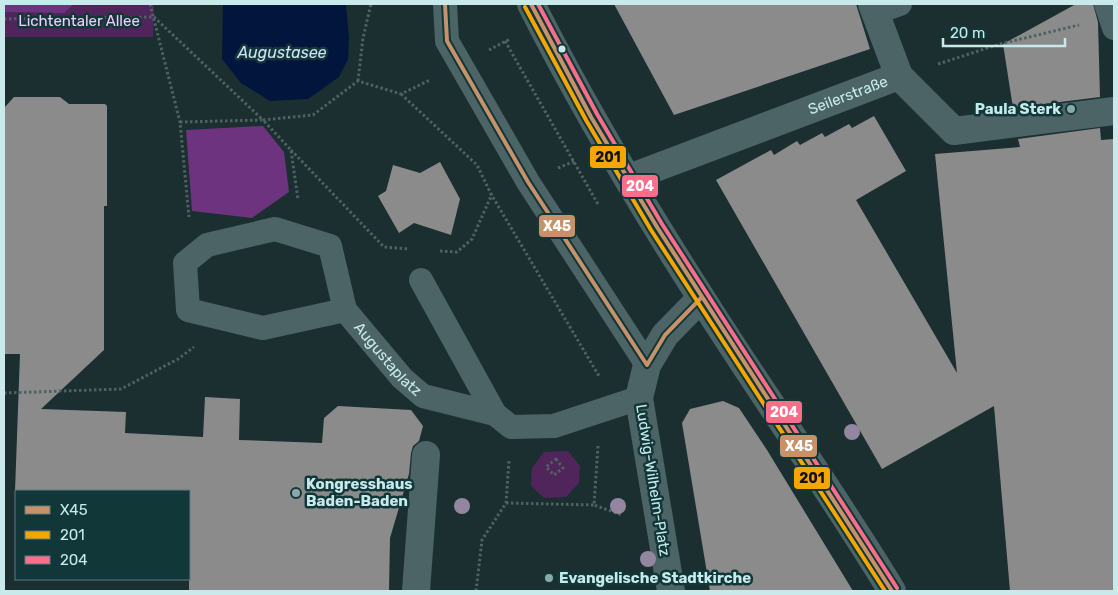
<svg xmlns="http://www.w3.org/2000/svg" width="1118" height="595" font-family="Rubik,sans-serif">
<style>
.green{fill:#4f255b}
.forest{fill:#6e337e}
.water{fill:#02153d}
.building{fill:#8b8b8b}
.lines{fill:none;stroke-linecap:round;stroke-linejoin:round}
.path{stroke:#4e6263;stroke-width:3;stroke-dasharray:2.5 2.5;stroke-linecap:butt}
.service{stroke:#4c6465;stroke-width:24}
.minor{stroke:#4c6465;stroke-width:28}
.bus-1-casing{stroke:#123739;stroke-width:8}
.bus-2-casing{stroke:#123739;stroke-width:8}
.bus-3-casing{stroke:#123739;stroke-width:8}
.bus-1{stroke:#c7916a;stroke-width:4}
.bus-2{stroke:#f7a600;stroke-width:4}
.bus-3{stroke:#fb6d88;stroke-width:4}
.tree{fill:#9286a0}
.bus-dot{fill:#c8eaeb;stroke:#123739;stroke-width:2}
.poi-dot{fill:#8ba9aa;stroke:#123739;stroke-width:2}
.labels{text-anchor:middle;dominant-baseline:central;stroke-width:5;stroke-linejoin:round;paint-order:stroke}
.park-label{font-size:15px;fill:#f3cefb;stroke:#123739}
.street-label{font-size:15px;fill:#c8eaeb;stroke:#123739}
.poi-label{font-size:15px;font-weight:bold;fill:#c8eaeb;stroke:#123739;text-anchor:start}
.water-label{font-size:16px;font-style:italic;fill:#d2e1f8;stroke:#123739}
.line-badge{stroke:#123739;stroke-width:2}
.badge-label{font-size:14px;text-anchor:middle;font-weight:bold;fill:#fff}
.pale-badge-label{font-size:14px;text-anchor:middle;font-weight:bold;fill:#111}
</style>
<rect width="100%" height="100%" fill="#1b2f30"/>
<path class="green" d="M4 4H154L153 37H4Z
M568 451 580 466 579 483 566 497 544 498 531 486 532 468 544 452Z"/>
<path class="forest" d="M4 4H74L64 13 4 12Z
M263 126 284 152 289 192 252 218 192 211 186 130Z"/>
<path class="water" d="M223 4H346L349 38 348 59 339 77 308 99 270 101 241 83 222 59Z"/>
<path class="building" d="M614 4H856L870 49 674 115Z
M1076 4H1093L1098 22 1100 97 1013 108 1003 44Z
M14 97H60L69 104H105L107 106V206H104V350L41 409 126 412 125 433 203 437 205 397 240 399 239 440 322 443 324 418 338 406 411 410 423 426 419 441 413 446 411 453 409 474 390 538 389 591H189V491H15L20 354H4V108Z
M874 116 906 171 856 200 957 373 935 154 1020 147 1018 139 1100 128 1101 140 1114 139V591H1010L994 406 882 469 716 180 771 150 774 155 797 141 800 145 822 133 825 137 849 124 852 128Z
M440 162 460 199 451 235 414 223 399 233 378 196 386 191 393 165 420 173Z
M723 401 739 408 767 450 853 591H710L682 423 690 409Z"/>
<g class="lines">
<path class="path" d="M150 4 180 122 189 217
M4 19 154 17 263 120 313 115 358 81 401 94 430 80
M505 41 599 206
M489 50 510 39
M938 64 1000 44 1079 25
M358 81 363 38 371 4
M401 94 477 165 491 194 599 376
M180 122 263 120 291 150 298 200
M291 150 384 247 409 249
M558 168 575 161
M440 251 457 252 472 239 492 194
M4 393 121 389 178 359 194 347
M598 446 594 505 622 515
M556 459 563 468 554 475 546 467Z
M506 503 594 505
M476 591 482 540 506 503 509 460"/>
<g class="service">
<path d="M445 4 447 41 528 182 647 365"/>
<path d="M1106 4 1114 28"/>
<path d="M875 13 900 4"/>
<path d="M421 280 495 414 511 427 554 426 639 398"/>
<path id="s1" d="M345 310 263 328 188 310 185 263 207 245 275 229 330 246 345 310 402 378 423 396 495 414"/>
</g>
<g class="minor">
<path d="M531 4C582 105 641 204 702 299 764 397 832 492 892 591"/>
<path d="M872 4 899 76 954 131 1114 111"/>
<path id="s2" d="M629 178 899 76"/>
<path d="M416 591 426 455"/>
<path d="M671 591 639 398 647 365 665 335 701 298"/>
</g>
<g class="bus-1-casing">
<path id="bus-1" d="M445 4 447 41 528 182 647 365 665 335 701 298
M531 4 591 117 657 227 892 591"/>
</g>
<g class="bus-2-casing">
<path id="bus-2" d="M525 7 586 120 651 230 885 591"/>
</g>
<g class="bus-3-casing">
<path id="bus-3" d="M538 4 597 114 662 224 897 588"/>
</g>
<use href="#bus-1" class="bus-1"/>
<use href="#bus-2" class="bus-2"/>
<use href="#bus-3" class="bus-3"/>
</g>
<g class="tree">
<circle cx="852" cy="432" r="8"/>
<circle cx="462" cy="506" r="8"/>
<circle cx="618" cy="506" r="8"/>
<circle cx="648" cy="559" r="8"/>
</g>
<circle class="bus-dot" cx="562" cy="49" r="4.5"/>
<g class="poi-dot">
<circle cx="1071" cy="109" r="5"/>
<circle cx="296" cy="493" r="5"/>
<circle cx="549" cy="578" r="5"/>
</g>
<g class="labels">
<g class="park-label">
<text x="79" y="21">Lichtentaler Allee</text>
</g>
<g class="street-label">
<text stroke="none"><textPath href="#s2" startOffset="234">Seilerstraße</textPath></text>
<text stroke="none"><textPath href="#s1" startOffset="495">Augustaplatz</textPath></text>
<text transform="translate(653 480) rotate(81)">Ludwig-Wilhelm-Platz</text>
</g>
<g class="poi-label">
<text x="1061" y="109" text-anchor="end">Paula Sterk</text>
<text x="306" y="484">Kongresshaus<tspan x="306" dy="17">Baden-Baden</tspan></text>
<text x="559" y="578">Evangelische Stadtkirche</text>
</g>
<g class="water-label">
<text x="282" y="52">Augustasee</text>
</g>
</g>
<g class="line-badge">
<rect x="589" y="145" width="38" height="24" rx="5" fill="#f7a600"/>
<rect x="621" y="174" width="38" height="24" rx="5" fill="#fb6d88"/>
<rect x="538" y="214" width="38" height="24" rx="5" fill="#c7916a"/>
<rect x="765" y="400" width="38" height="24" rx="5" fill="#fb6d88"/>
<rect x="779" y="434" width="39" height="24" rx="5" fill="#c7916a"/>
<rect x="793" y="466" width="38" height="24" rx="5" fill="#f7a600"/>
</g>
<g class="badge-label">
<text x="640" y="191">204</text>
<text x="557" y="231">X45</text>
<text x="784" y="417">204</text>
<text x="799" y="451">X45</text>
</g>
<g class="pale-badge-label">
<text x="608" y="162">201</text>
<text x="812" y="483">201</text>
</g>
<rect width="1118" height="595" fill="none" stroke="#c8eaeb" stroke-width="10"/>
<rect x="15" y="490" width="175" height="90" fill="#123739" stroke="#5b7f80"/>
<rect x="25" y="506" width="25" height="8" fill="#c7916a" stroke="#5b7f80"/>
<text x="60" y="515" font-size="15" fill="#c8eaeb">X45</text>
<rect x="25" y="531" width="25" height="8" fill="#f7a600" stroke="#5b7f80"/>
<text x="60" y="540" font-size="15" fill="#c8eaeb">201</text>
<rect x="25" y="556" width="25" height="8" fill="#fb6d88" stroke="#5b7f80"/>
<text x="60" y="565" font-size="15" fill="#c8eaeb">204</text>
<path d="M943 38v8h122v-8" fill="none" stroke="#c8eaeb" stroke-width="2.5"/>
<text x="950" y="38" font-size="15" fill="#c8eaeb" stroke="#123739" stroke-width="4" paint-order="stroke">20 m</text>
</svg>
